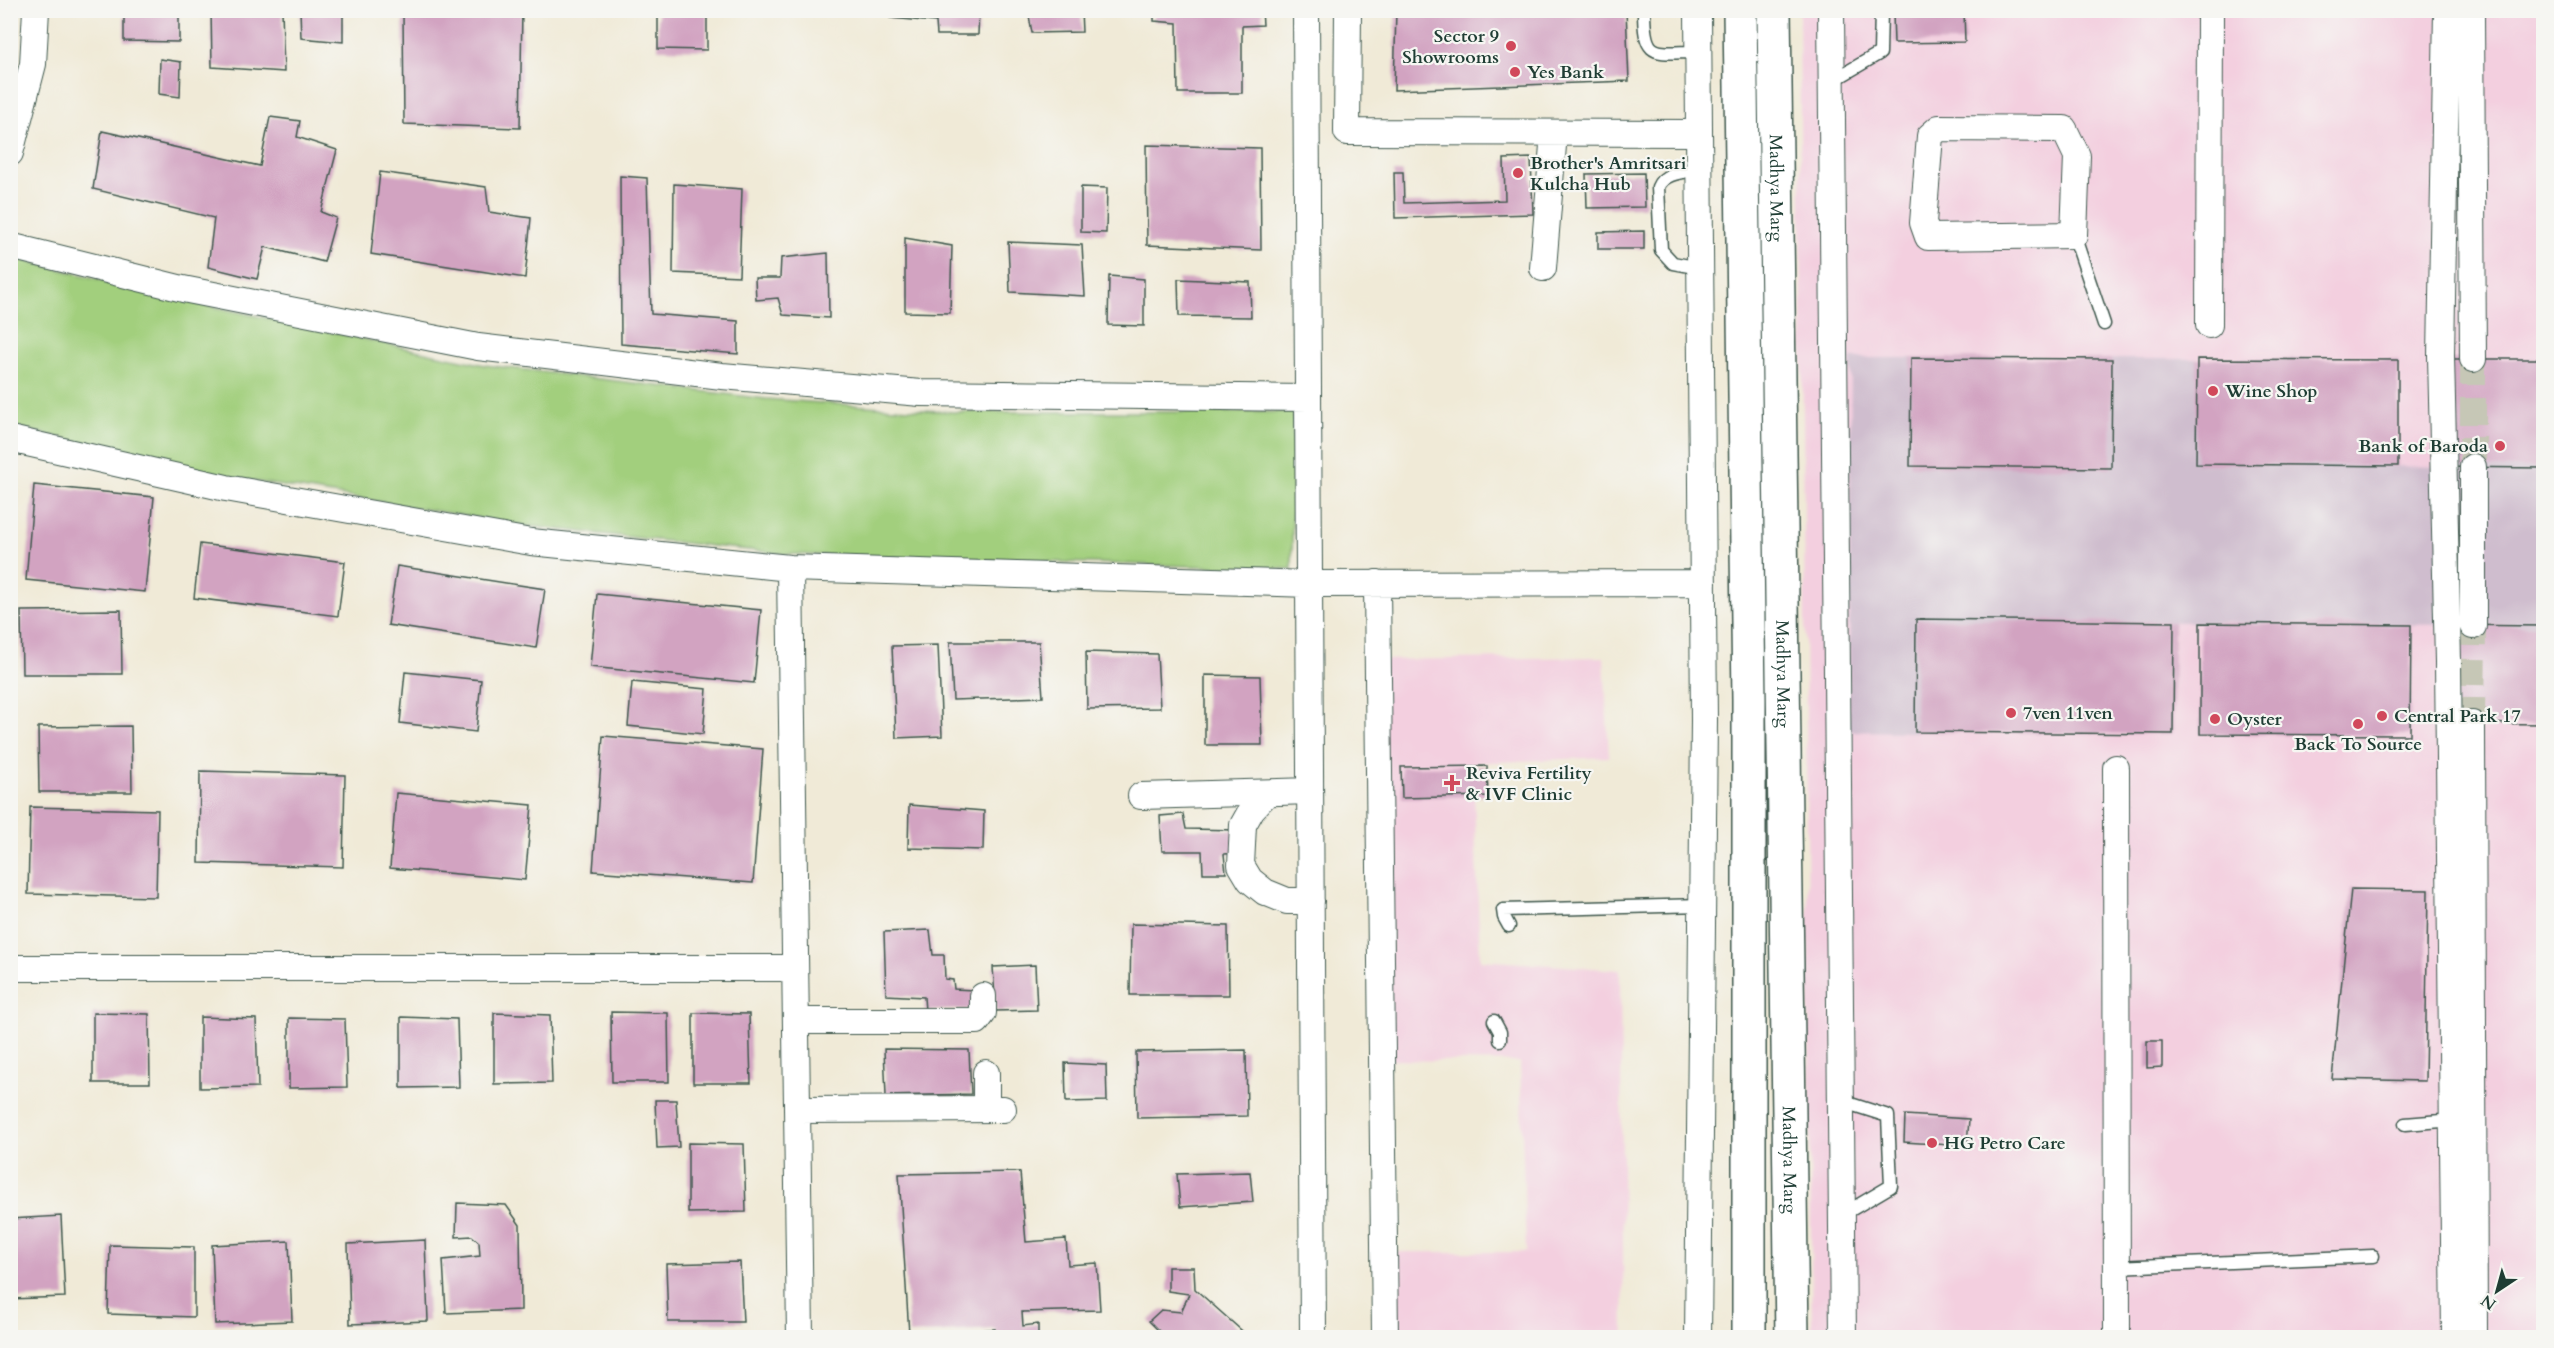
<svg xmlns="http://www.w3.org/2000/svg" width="2554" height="1348" font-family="Cardo,serif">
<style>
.built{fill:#f3cfdf}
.industrial{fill:#cfbdce}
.green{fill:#a2cf7d;stroke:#608658;stroke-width:1.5}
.building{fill:#d2a3c1}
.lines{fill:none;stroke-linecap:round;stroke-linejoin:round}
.street-tunnel{stroke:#c6c7b6;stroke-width:26;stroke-dasharray:26 13;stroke-linecap:butt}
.lane-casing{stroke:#3e574c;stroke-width:15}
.street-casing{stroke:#3e574c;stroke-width:28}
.secondary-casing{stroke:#3e574c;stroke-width:36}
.lane{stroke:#fff;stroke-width:12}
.street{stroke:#fff;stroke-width:26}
.secondary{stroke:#fff;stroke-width:33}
.poi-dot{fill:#d1495b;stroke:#f6f6f2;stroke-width:2}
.labels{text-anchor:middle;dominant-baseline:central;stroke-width:4.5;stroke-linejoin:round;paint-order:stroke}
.poi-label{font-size:18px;font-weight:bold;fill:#1f3d34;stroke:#f6f6f2;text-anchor:start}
.street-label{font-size:18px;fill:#1f3d34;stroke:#f6f6f2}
</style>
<rect width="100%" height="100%" fill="#f6f6f2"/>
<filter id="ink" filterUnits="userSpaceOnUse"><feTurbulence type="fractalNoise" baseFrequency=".0167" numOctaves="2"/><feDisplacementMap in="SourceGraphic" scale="12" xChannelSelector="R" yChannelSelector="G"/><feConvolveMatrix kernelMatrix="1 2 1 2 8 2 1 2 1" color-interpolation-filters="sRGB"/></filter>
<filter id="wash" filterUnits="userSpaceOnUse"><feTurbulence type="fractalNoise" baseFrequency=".008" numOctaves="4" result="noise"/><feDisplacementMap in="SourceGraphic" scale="24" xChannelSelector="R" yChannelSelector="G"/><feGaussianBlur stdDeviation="1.35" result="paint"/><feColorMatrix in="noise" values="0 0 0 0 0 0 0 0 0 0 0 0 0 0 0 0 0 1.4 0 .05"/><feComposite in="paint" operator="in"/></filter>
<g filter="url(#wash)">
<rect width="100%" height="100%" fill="#f0ead7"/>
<path class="built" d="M1799 11H2543V1337H1812Z
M1604 657 1609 757 1473 763 1480 960 1620 970 1624 1337H1392L1388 1252H1526L1520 1062 1388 1060 1373 660Z"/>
<path class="industrial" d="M1851 358H1911L1910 465 2111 468 2112 359H2197L2196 464 2543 468V626L1917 619 1915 732 1849 731Z"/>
<path class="green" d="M10 257 191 302 485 365 766 399 953 412H1293L1292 569 786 554 528 526 222 476 11 426Z"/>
<g id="blocks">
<path class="building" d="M124 10H179V42L124 41Z
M211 10H282L284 72 212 67Z
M300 10H343V42L301 38Z
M403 10H522L520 128 404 124Z
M658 10H707V50L658 49Z
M889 10H979L978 35H937L936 22 890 18Z
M1028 10H1081L1082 32 1032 33Z
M1154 10H1262L1263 25 1242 26V93H1178L1177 23 1154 21Z
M1396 10H1626L1629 81 1394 90Z
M1964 11 1965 42 1894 43 1893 13Z
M160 59 181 62 180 97 159 94Z
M270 117 300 121 297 137 337 150 321 212 336 218 324 262 265 247 257 279 208 267 214 218 93 189 102 131 260 166Z
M1146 145 1260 148 1261 250 1147 245Z
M1531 158 1533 214 1395 218 1394 172H1403L1404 203 1505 200 1504 159Z
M380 172 486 187 489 212 531 218 525 278 371 254Z
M1644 173 1645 207 1587 208 1586 174Z
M620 176 647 178 651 314 738 321V354L621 344Z
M674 184 742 189 739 276 673 273Z
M1081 187 1107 188 1106 233 1081 232Z
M1644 231V249H1598V232Z
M905 238 952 246 950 313 905 312Z
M1008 242 1082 245 1085 296 1010 292Z
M828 253 829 318 783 315 778 298 756 300 755 278H780L781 258Z
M1109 276 1144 279V326L1108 325Z
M1178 279 1250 282 1251 317 1179 316Z
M1911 358 2112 359 2111 468 1910 466Z
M2197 359 2398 360V466L2196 464Z
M2441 359H2544V468L2441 467Z
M34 485 154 497 145 592 26 580Z
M200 544 345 562 338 616 194 598Z
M397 566 545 589 536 648 388 625Z
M597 594 761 610 754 683 590 667Z
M121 610 122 674H22L21 611Z
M1916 619 2174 622 2173 734 1915 732Z
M2200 623 2411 625 2410 735 2200 734Z
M2442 625 2544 626V724L2441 723Z
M950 642H1039L1043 697 953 700Z
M938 645 942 736 896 738 892 646Z
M1086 652 1157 654 1160 708 1087 709Z
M405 672 481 680 476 732 400 723Z
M1205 675 1260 676 1262 745H1205Z
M632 682 707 689 703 734 628 726Z
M131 726 132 792H39L38 727Z
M603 736 763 749 753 883 593 871Z
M1487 766 1488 796 1402 798 1401 767Z
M200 771 345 775 343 867 199 863Z
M396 793 532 805 525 880 390 868Z
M909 805 984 811 983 850 908 848Z
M30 807 158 810 156 897 28 894Z
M1183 814 1186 829 1238 830 1239 853 1224 854 1226 873H1203L1202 851H1162L1160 816Z
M2351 889 2428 890 2425 1081 2332 1079Z
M1131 924 1228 926 1229 995H1130Z
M930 930 933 955H944L945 979 953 980 954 989 974 990V1009L925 1011 924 997 886 995 884 932Z
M1035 965 1037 1010 996 1011 993 967Z
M611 1012 668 1013 669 1082H612Z
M93 1013 149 1014 150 1083H93Z
M494 1013 550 1015 552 1083 494 1084Z
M693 1013 749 1014 751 1083H693Z
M200 1017 256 1019 258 1087 200 1088Z
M401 1017 457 1019 459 1087 401 1088Z
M289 1018 345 1019 347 1087 289 1088Z
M2147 1041H2162V1067L2147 1068Z
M884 1049 969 1050 971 1094 886 1096Z
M1246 1050 1247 1116 1137 1118 1136 1052Z
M1065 1063 1106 1065 1107 1101 1066 1102Z
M655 1100H676L679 1147 657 1148Z
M1905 1115 1969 1119 1967 1146 1904 1142Z
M688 1143 744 1144 746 1212 688 1213Z
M1020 1172 1026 1242 1066 1239 1068 1265 1097 1263 1100 1310 1022 1312 1023 1326 1038 1324V1338H996L995 1329 909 1334 899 1174Z
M1250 1172 1253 1202 1180 1207 1177 1174Z
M457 1203 506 1205 520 1225 521 1310 446 1313 443 1260 480 1256 479 1242 472 1236 456 1237Z
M61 1216 65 1297 10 1299V1219Z
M425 1240 428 1321 350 1324 348 1244Z
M289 1241 292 1321 215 1324 212 1245Z
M110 1245 194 1247V1317L108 1314Z
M740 1262 743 1322H668L666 1264Z
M1168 1267H1194L1195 1289 1250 1338H1166L1149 1321 1161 1310 1181 1312 1189 1294 1168 1291Z"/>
</g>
</g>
<g filter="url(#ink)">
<use href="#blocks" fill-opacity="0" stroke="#3e574c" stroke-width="1.5"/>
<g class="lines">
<path class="street-tunnel" d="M2473 359V467
M2472 724 2473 626"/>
<g class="lane-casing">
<path id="lane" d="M1644 10C1644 61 1655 52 1698 52
M1832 81 1880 53 1881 10
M1700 169C1685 172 1664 172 1658 187L1661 250 1673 263 1700 268
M2074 235 2104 324
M1509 926 1504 917 1503 910 1703 905
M1494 1021 1500 1032V1040
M1841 1101 1888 1116 1891 1186 1842 1215
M2405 1124 2454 1120
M2116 1267 2373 1256"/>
</g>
<g class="street-casing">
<path id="street" d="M1306 10 1313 1338
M1348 10 1347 132 1699 133
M1698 10 1704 720 1698 1338
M1831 10 1843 1338
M2447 10 2441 356 2448 662 2455 1338
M2471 10 2473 359
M1939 128 2064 129 2077 156 2074 235 1928 237 1923 223 1930 136Z
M10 153 33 64 36 10
M10 246 183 289 478 347 722 376 921 393 1308 398
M1543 268 1554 133
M2209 325 2210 10
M10 439 226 488 531 542 790 568 1309 584 1703 583
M790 568 800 1338
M1377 583 1385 1338
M2473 626V467
M2472 724 2474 1338
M2116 768 2117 1338
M1267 793 1252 809 1243 825 1241 865 1250 880 1265 892 1287 901H1311
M1141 796 1310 791
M10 968H795
M796 1021H977L983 1013V996
M986 1109V1073
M797 1110 1003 1109"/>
</g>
<g class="secondary-casing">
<g id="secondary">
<path d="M1740 10 1749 700V1338"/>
<path id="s1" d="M1774 10 1792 1338"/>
</g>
</g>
<use href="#lane" class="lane"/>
<use href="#street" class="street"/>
<use href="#secondary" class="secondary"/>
</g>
</g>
<g class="poi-dot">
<circle cx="1511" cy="46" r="6"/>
<circle cx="1515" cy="72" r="6"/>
<circle cx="1518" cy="173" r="6"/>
<circle cx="2213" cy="391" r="6"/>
<circle cx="2500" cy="446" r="6"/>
<circle cx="2011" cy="713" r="6"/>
<circle cx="2382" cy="716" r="6"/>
<circle cx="2215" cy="719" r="6"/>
<circle cx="2358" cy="724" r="6"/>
<path d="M1449 774h6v6h6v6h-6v6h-6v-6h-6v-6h6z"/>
<circle cx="1932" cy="1143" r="6"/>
</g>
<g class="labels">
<g class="poi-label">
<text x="1499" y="36" text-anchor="end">Sector 9<tspan x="1499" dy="21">Showrooms</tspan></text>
<text x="1527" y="72">Yes Bank</text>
<text x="1530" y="163">Brother's Amritsari<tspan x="1530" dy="21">Kulcha Hub</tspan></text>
<text x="2225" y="391">Wine Shop</text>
<text x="2488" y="446" text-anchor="end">Bank of Baroda</text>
<text x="2023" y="713">7ven 11ven</text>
<text x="2394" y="716">Central Park 17</text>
<text x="2227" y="719">Oyster</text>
<text x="2358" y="744" text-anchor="middle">Back To Source</text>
<text x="1466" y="773">Reviva Fertility<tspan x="1466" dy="21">&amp; IVF Clinic</tspan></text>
<text x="1944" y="1143">HG Petro Care</text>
</g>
<g class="street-label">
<text stroke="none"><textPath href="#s1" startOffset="178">Madhya Marg</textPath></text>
<text stroke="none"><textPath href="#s1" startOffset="664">Madhya Marg</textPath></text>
<text stroke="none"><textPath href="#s1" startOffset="1150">Madhya Marg</textPath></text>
</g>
</g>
<rect width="2554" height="1348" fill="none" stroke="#f6f6f2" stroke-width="36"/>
<g transform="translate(2497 1291) rotate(216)" stroke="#f6f6f2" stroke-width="4.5" paint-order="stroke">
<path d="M0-4.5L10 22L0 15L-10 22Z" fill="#1f3d34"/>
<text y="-9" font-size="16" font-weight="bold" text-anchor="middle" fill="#1f3d34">N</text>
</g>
</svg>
